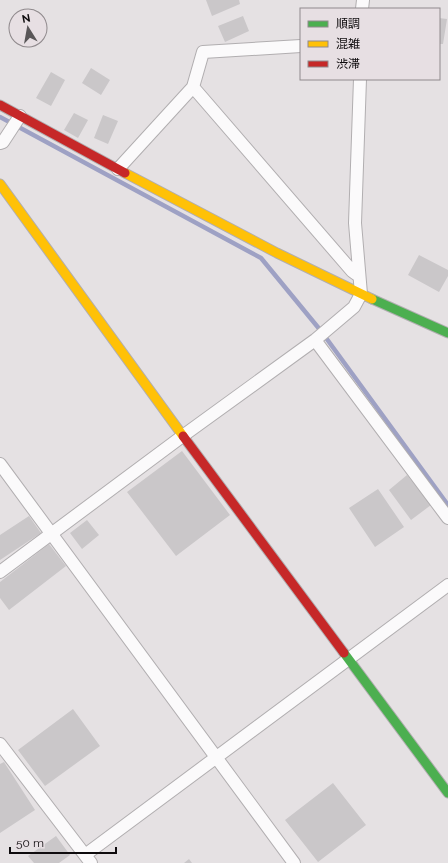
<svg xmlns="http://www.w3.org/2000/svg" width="448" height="863" font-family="Raleway,'Noto Sans JP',sans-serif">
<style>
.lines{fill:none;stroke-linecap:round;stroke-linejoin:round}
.stream{stroke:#9ea1c4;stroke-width:4.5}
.building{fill:#cac7c9}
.street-casing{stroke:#b1aeb0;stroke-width:14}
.fast-casing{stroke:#b1aeb0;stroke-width:11}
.slow-casing{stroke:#b1aeb0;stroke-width:11}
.jam-casing{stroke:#b1aeb0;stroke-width:11}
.street{stroke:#fbfafb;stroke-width:12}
.fast{stroke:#4caf50;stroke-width:9}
.slow{stroke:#ffc107;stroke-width:9}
.jam{stroke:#c62828;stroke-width:9}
</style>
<rect width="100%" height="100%" fill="#e5e1e3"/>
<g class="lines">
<path class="stream" d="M0 117 261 258 321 331 448 505"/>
</g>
<path class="building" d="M206 0H239L240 4 212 16Z
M243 16 249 31 225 42 218 26Z
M439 18 447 19 443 44H439Z
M91 68 110 80 101 95 82 83Z
M51 72 65 80 51 106 36 98Z
M74 113 88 120 78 138 64 130Z
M103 115 118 121 108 144 94 138Z
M419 255 448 270V276L439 292 408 275Z
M182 451 230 515 176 556 127 492Z
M407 475 431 505 411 520 389 490Z
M378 489 404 527 375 547 349 508Z
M29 516 41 533 0 560V535Z
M87 520 99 535 82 549 70 533Z
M49 544 66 566 9 610 0 598V582Z
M73 709 100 746 45 786 18 750Z
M4 762 35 810 0 833V764Z
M333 783 366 825 318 862 285 820Z
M56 836 70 855 59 863H34L28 856Z
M189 859 192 863H184Z"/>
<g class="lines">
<g class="street-casing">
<path id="street" d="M362 9 363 0
M193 87 352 271 359 276
M0 143 3 142 20 116
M118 169 193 87 203 52 301 46
M315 340 448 518
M0 464 294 863
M0 572 184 435 315 340 354 307 361 294 355 223 360 79
M0 744 91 863
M85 855 448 585"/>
</g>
<g class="fast-casing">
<path id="fast" d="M372 299 448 333
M344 653 448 793"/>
</g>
<g class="slow-casing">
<path id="slow" d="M125 173 277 253 372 299
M0 184 183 436"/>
</g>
<g class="jam-casing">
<path id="jam" d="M0 105 125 173
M183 436 344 653"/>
</g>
<use href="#street" class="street"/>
<use href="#fast" class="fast"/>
<use href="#slow" class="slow"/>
<use href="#jam" class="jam"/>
</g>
<rect x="300" y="8" width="140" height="72" fill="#e7dfe3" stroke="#908a8d"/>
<rect x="308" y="21" width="20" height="6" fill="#4caf50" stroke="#908a8d"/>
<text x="336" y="28" font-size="12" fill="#0e0b0d">順調</text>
<rect x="308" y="41" width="20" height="6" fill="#ffc107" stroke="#908a8d"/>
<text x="336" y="48" font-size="12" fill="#0e0b0d">混雑</text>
<rect x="308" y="61" width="20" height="6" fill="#c62828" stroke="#908a8d"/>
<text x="336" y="68" font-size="12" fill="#0e0b0d">渋滞</text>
<g transform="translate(28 28) rotate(349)"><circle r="19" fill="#e7dfe3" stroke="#908a8d"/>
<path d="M0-3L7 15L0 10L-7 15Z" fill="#595658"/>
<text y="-6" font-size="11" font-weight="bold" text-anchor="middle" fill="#0e0b0d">N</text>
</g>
<path d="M10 847v6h106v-6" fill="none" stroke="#0e0b0d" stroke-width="2"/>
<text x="16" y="847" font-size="12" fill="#0e0b0d" stroke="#e7dfe3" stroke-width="3" paint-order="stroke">50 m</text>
</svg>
